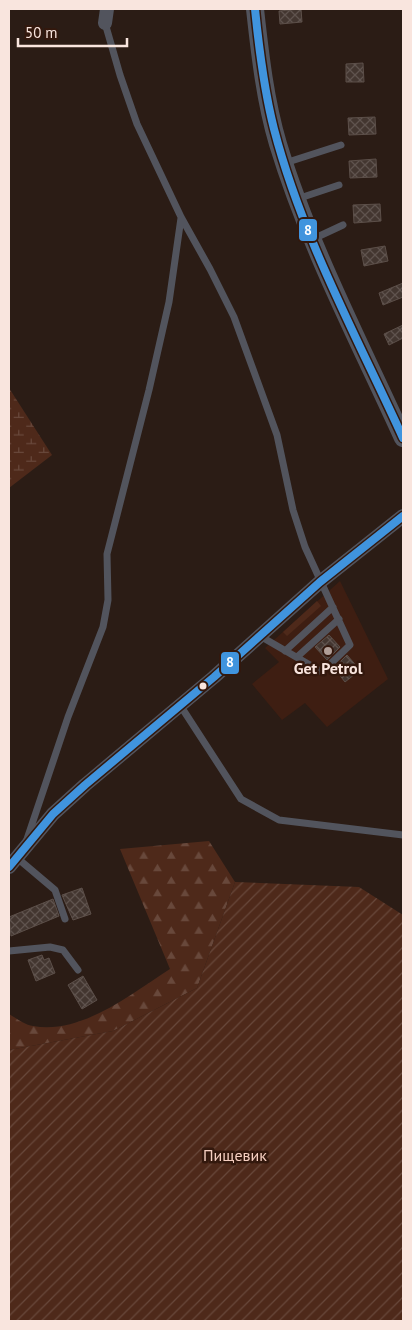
<svg xmlns="http://www.w3.org/2000/svg" width="412" height="1330" font-family="'PT Sans',sans-serif">
<style>
.built{fill:#3e1e12}
.green{fill:#4e291a}
.forest{fill:url(#forest-firs)}
.wetland{fill:url(#wetland-marsh)}
.garden{fill:url(#garden-furrows)}
.building{fill:url(#building-cross-hatch);stroke:#5c4f49}
.lines{fill:none;stroke-linecap:round;stroke-linejoin:round}
.service{stroke:#52545d;stroke-width:7}
.minor{stroke:#52545d;stroke-width:14}
.tertiary{stroke:#52545d;stroke-width:18}
.bus-1-casing{stroke:#33180d;stroke-width:11}
.bus-1{stroke:#4094de;stroke-width:8}
.poi-dot{fill:#b19f98;stroke:#33180d;stroke-width:2}
.bus-dot{fill:#f9e5de;stroke:#33180d;stroke-width:2}
.labels{text-anchor:middle;dominant-baseline:central;stroke-width:5;stroke-linejoin:round;paint-order:stroke}
.poi-label{font-size:16px;font-weight:bold;fill:#f9e5de;stroke:#33180d}
.park-label{font-size:16px;fill:#f6cfc1;stroke:#33180d}
.line-badge{stroke:#33180d;stroke-width:2}
.badge-label{font-size:14px;text-anchor:middle;font-weight:bold;fill:#fff}
</style>
<defs>
<pattern id="forest-firs" width="22" height="20" patternUnits="userSpaceOnUse" patternTransform="scale(1.25)"><rect width="22" height="20" fill="#4e291a"/><path d="M5 1l3.5 6h-7zM16 11l3.5 6h-7z" fill="#68483b"/></pattern>
<pattern id="wetland-marsh" width="20" height="14" patternUnits="userSpaceOnUse" patternTransform="scale(1.25)"><rect width="20" height="14" fill="#4e291a"/><path d="M1 5h8M5 5V1M11 12h8M15 12V8" fill="none" stroke="#68483b"/></pattern>
<pattern id="garden-furrows" width="10" height="10" patternUnits="userSpaceOnUse" patternTransform="scale(1.25)"><rect width="10" height="10" fill="#4e291a"/><path d="M-1 1l2-2M0 10L10 0M9 11l2-2" fill="none" stroke="#68483b"/></pattern>
<pattern id="building-cross-hatch" width="8" height="8" patternUnits="userSpaceOnUse" patternTransform="scale(1.25)"><rect width="8" height="8" fill="#433630"/><path d="M0 0l8 8M0 8l8-8" fill="none" stroke="#5f534e"/></pattern>
</defs>
<rect width="100%" height="100%" fill="#2b1c15"/>
<path class="built" d="M340 581 388 679 327 727 305 703 282 720 252 684 279 662 265 648Z"/>
<path class="green" d="M317 601 321 606 287 636 283 632Z"/>
<path class="forest" d="M209 841 235 882 197 988 113 1031 9 1050V1014C16 1018 25 1025 33 1026 81 1035 131 994 170 969L120 849Z"/>
<path class="wetland" d="M9 388 52 455 9 488Z"/>
<path class="garden" d="M235 882 359 887 403 915V1321H9V1050L113 1031 197 988Z"/>
<path class="building" d="M301 9 302 22 280 24 279 11Z
M363 63 364 82H346V64Z
M375 117 376 134 349 135 348 118Z
M376 159 377 177 350 178 349 161Z
M380 204 381 221 354 223 353 205Z
M385 246 388 261 364 266 361 250Z
M403 283V297L383 305 379 293Z
M403 325V338L389 345 384 334Z
M329 635 340 647 327 660 315 647Z
M347 655 360 670 345 682 334 668Z
M82 888 91 914 73 920 62 895Z
M53 899 59 916 11 936 9 917Z
M42 955 44 960 49 958 55 973 36 981 28 960Z
M83 976 97 1000 82 1009 68 985Z"/>
<g class="lines">
<path class="service" d="M105 23 120 75 137 124 181 217 210 269 234 317 277 435 293 510 305 547 350 645 322 672 260 636
M285 163 341 145
M297 199 339 185
M313 239 343 225
M285 651 333 607
M297 657 339 619
M180 705 241 799 279 820 403 835
M27 839 68 717 103 627 108 600 107 554 149 390 169 302 181 218
M16 857 55 890 65 919
M9 951 50 947 63 950 78 970"/>
<path class="minor" d="M105 23 107 9
M9 867 53 814 85 785 214 677 320 582 403 516"/>
<path class="tertiary" d="M255 9C260 54 265 100 278 144 309 246 359 341 403 438"/>
<g class="bus-1-casing">
<path id="bus-1" d="M255 9C259 49 264 90 274 129 302 237 357 337 403 438
M9 867 53 814 85 785 214 677 320 582 403 516"/>
</g>
<use href="#bus-1" class="bus-1"/>
</g>
<circle class="poi-dot" cx="328" cy="651" r="5"/>
<circle class="bus-dot" cx="203" cy="686" r="4.5"/>
<g class="labels">
<g class="poi-label">
<text x="328" y="668">Get Petrol</text>
</g>
<g class="park-label">
<text x="235" y="1155">Пищевик</text>
</g>
</g>
<g class="line-badge">
<rect x="298" y="218" width="20" height="24" rx="5" fill="#4094de"/>
<rect x="220" y="651" width="20" height="24" rx="5" fill="#4094de"/>
</g>
<g class="badge-label">
<text x="308" y="235">8</text>
<text x="230" y="667">8</text>
</g>
<rect width="412" height="1330" fill="none" stroke="#f9e5de" stroke-width="20"/>
<path d="M18 38v8h109v-8" fill="none" stroke="#f9e5de" stroke-width="2.5"/>
<text x="25" y="38" font-size="15" fill="#f9e5de" stroke="#33180d" stroke-width="4" paint-order="stroke">50 m</text>
</svg>
